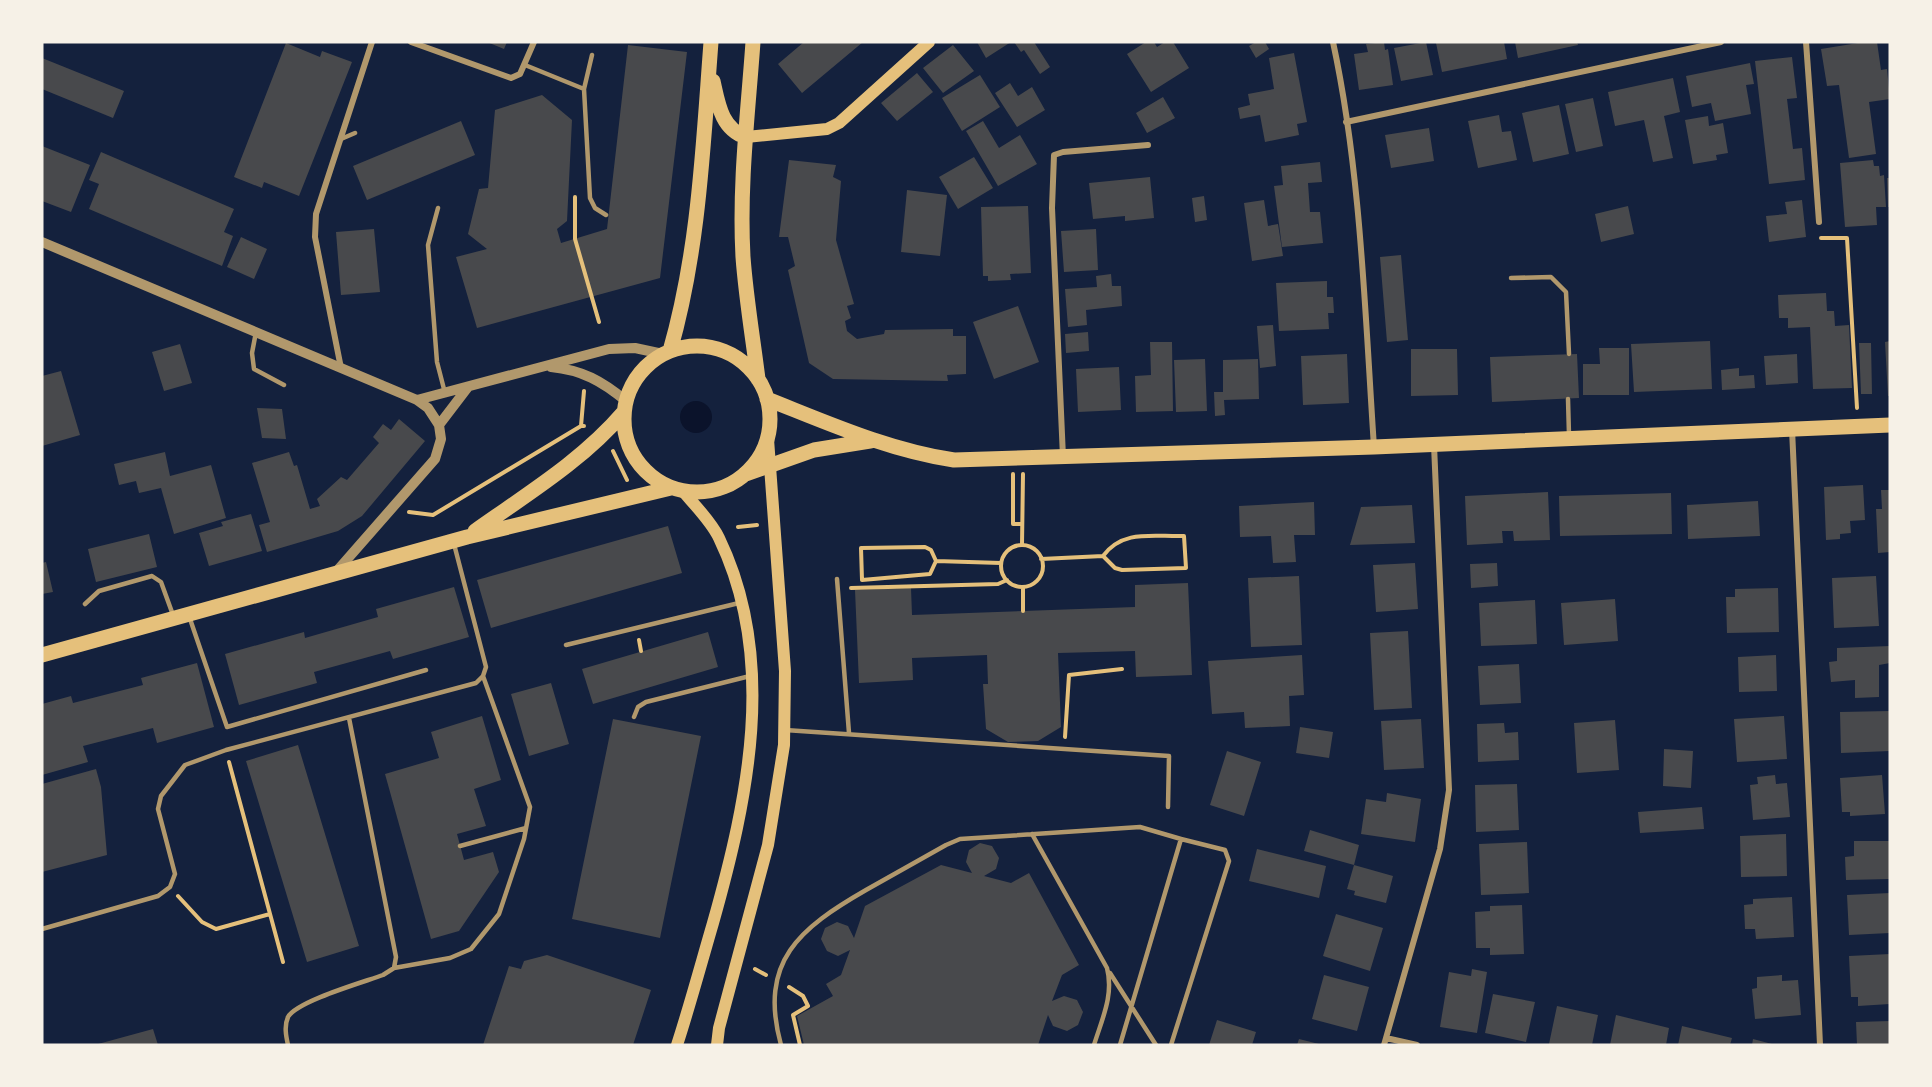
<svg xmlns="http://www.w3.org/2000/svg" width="1932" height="1087" font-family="'Public Sans',sans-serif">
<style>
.water{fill:#0b132b}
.building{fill:#48494c}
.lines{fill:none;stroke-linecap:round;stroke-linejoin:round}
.path{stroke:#e5c07b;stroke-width:4}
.service{stroke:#b1986c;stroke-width:4.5}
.minor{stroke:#b1986c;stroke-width:6}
.tertiary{stroke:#b1986c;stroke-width:10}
.secondary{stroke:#e5c07b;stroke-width:12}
.primary{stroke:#e5c07b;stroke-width:15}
</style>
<rect width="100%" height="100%" fill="#14213d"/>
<path class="water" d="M680 417a16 16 0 1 1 32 0a16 16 0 1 1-32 0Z"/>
<path class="building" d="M487 42H507L504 49Z
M804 42H863L802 93 778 64Z
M977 42H1011L986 58Z
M1014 42H1034L1050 67 1040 74 1024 50 1021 52Z
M1146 42H1154L1157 47 1165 42H1173L1189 68 1151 92 1127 54Z
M1256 42H1265L1269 49 1256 58 1249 46Z
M1384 42 1385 50 1388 49 1393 85 1359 90 1354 54 1368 52 1366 44Z
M1426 42 1433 75 1401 81 1394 48Z
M1504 42 1507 59 1442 72 1436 43Z
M1515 42H1577L1578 45 1518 58Z
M1864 42H1877L1881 70 1887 69 1890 99 1869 102 1876 154 1849 158 1839 85 1827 86 1821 49Z
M286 43 320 57 322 51 352 62 299 196 264 182 262 188 234 177Z
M628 45 687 52 660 278 477 328 456 257 487 249 468 234 479 189 488 188 495 110 542 95 572 120 567 221 557 229 561 243 607 229Z
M953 45 974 71 943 93 923 68Z
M1294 53 1307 122 1297 124 1299 135 1265 142 1260 115 1240 119 1238 108 1250 105 1248 94 1274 89 1269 58Z
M1792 57 1797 98 1787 99 1793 149 1802 148 1805 180 1769 184 1755 61Z
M42 58 124 91 113 118 42 89Z
M1750 63 1754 84 1746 85 1751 114 1715 121 1711 103 1692 107 1686 76Z
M917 73 933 92 897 121 881 103Z
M980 75 1000 107 962 131 942 98Z
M1673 78 1680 112 1664 116 1673 158 1653 162 1644 120 1615 126 1608 92Z
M1010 83 1018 96 1032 87 1045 110 1017 127 995 93Z
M1163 97 1175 118 1147 133 1136 113Z
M1593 98 1603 146 1576 152 1565 104Z
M1559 105 1569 154 1533 162 1522 113Z
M1499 115 1502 132 1511 131 1517 160 1478 168 1468 121Z
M1708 116 1709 126 1723 123 1728 153 1716 155 1717 160 1693 164 1685 120Z
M461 121 475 155 367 200 353 166Z
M983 121 999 148 1020 135 1037 164 998 186 966 131Z
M1429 128 1434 161 1391 168 1385 135Z
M42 146 90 165 71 212 42 201Z
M101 152 234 209 224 232 233 236 222 266 89 209 99 184 89 180Z
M974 157 993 188 958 209 939 177Z
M789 160 836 165 833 177 841 181 836 240 854 304 847 306 851 318 845 321 847 331 857 339 884 334 885 330 953 329V336H966V374L947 375 948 381 833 379 809 363 788 270 795 266 788 237H779Z
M1873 160 1874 166H1879L1880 176 1884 175 1886 207H1876L1877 225 1845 227 1840 163Z
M1320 162 1322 182 1308 183 1310 212H1320L1323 243 1282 247 1274 186 1283 185 1281 166Z
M1150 177 1154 218 1125 221V216L1093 219 1089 183Z
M1887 178H1890V207H1888Z
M907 190 947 195 940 256 901 252Z
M1204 196 1207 220 1195 222 1192 198Z
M1264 200 1268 226 1278 224 1283 256 1252 261 1244 203Z
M1802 200 1806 237 1769 242 1766 216 1787 214 1785 202Z
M1028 206 1031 273 1010 274 1011 280 988 281V276H983L981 207Z
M1628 206 1634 234 1601 242 1595 214Z
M374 229 380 292 341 295 336 232Z
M1096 229 1098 270 1064 272 1061 231Z
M241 237 267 249 254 279 227 267Z
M1401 255 1408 340 1387 342 1380 257Z
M1111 274 1112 286H1121L1122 306 1086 310 1087 325 1068 327 1065 289 1097 287 1096 276Z
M1327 281V297H1333L1334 313H1328L1329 329 1279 331 1276 283Z
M1826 293 1827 311H1834L1835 326 1849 325 1852 388 1813 389 1810 327 1788 328V318H1779L1778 295Z
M1018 306 1039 362 994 379 973 322Z
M1273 325 1276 366 1260 368 1257 326Z
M1088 332 1089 351 1066 353 1065 334Z
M1710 341 1712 389 1634 392 1631 344Z
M1890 341V396H1888L1885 342Z
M1150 342H1172L1173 411 1136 412 1135 376 1151 375Z
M1859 343H1871L1872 394H1861Z
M180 344 192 383 164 391 152 352Z
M1599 348H1629V395H1583V364H1600Z
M1411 349H1457L1458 395 1411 396Z
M1347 354 1349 403 1303 405 1301 356Z
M1577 354 1579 398 1492 402 1490 357Z
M1797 354 1798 383 1766 385 1764 356Z
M1205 359 1207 411 1176 412 1174 360Z
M1258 359 1259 399 1224 400 1225 415 1215 416 1214 392H1223V360Z
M1119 367 1121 410 1078 412 1076 369Z
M1739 368V376L1754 375 1755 388 1722 390 1721 370Z
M61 371 80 435 42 446V376Z
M257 408 282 409 286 439 262 438Z
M399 419 425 441 362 516 338 531 267 552 259 525 270 522 252 463 289 452 294 466 297 465 310 509 320 506 317 499 341 477 347 480 379 443 373 437 383 424 391 430Z
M165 452 170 476 211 465 226 518 174 534 161 488 139 493 136 481 119 485 114 464Z
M1863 485 1865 520 1850 521 1851 533 1840 534V539L1826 540 1824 487Z
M1881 490H1890V552L1878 553 1876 509H1882Z
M1548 492 1550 540 1514 541 1513 531H1502L1503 543 1467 545 1465 496Z
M1671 493 1672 534 1560 536 1559 496Z
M1758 501 1760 536 1688 539 1687 505Z
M1314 502 1315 535H1294L1296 562 1273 563 1271 536 1240 537 1239 506Z
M1412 505 1415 543 1350 545 1361 507Z
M251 514 262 551 209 566 199 533 223 526 221 522Z
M668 526 682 573 491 628 477 580Z
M149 534 157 567 96 582 88 549Z
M46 562 53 592 42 594V563Z
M1415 563 1418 609 1376 612 1373 565Z
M1497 563 1498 586 1471 588 1470 564Z
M1299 576 1302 645 1251 647 1248 578Z
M1876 576 1879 626 1834 628 1832 578Z
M1188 583 1192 675 1136 677 1135 651 1058 653 1061 727 1038 741 1008 742 986 729 983 684H988L987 655 912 658 913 680 859 683 855 590 911 588 912 615 1135 607V585Z
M454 587 469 637 393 659 390 651 314 672 317 683 239 705 225 654 304 632 305 638 378 617 376 609Z
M1778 588 1779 632 1727 633 1726 597H1735V589Z
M1615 599 1618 641 1564 645 1561 603Z
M1535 600 1537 644 1481 646 1479 603Z
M1408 631 1412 708 1374 710 1370 633Z
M708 632 718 667 593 704 582 669Z
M1890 646V663L1879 665V697L1855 698V680L1831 682 1829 662 1837 661V648Z
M1302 655 1304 695 1289 696 1290 726 1245 728 1244 712 1212 714 1208 661Z
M1776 655 1777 691 1739 692 1738 657Z
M197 663 214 727 157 743 153 728 83 746 88 762 42 775V704L71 696 73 703 143 685 141 678Z
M1519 664 1521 703 1480 705 1478 666Z
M551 683 569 744 529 756 511 694Z
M1890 711V751L1841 753 1840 712Z
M482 716 501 780 474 789 486 826 457 834 464 860 493 852 499 872 459 931 431 939 385 774 439 758 431 732Z
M1784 716 1787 759 1737 762 1734 719Z
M613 719 701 736 660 938 572 919Z
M1421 719 1424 768 1384 770 1381 721Z
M1615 720 1619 770 1577 773 1574 723Z
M1504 723 1505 733 1518 732 1519 760 1478 762 1477 724Z
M1300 727 1333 732 1329 758 1296 753Z
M298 745 359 946 307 962 246 761Z
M1664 749 1693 751 1691 788 1663 786Z
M1227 751 1261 762 1244 816 1210 805Z
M96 769 101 787 107 855 42 872V784Z
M1775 775 1776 784 1787 783 1790 817 1753 820 1750 785 1758 784 1757 777Z
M1882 775 1885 814 1850 816V812H1842L1840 778Z
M1517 784 1519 830 1476 832 1475 785Z
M1387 793 1421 799 1415 842 1361 834 1366 799 1386 802Z
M1702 807 1704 829 1640 833 1638 812Z
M1310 830 1359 845 1354 865 1304 851Z
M1786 834 1787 876 1741 877 1740 836Z
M1854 841H1890V879L1846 880 1845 857 1854 856Z
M1527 842 1529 893 1481 895 1479 844Z
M980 843 992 846 999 858 996 869 984 876 1011 883 1029 873 1079 965 1062 975 1052 1001 1064 996 1077 1000 1083 1012 1078 1025 1067 1031 1053 1026 1048 1015 1038 1045H804L797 1016 833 996 826 984 841 975 850 950 838 956 827 951 821 939 825 928 837 922 848 926 854 938 865 906 941 865 972 873 966 862 969 850Z
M1257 849 1326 866 1319 898 1249 881Z
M1354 865 1393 876 1386 903 1354 895 1355 891 1347 889Z
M1890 893V933L1849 935 1847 895Z
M1792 897 1794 937 1756 939 1755 929H1745L1744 905 1753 904V899Z
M1522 905 1524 954 1490 955V948H1476L1475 912 1490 911V906Z
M1336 914 1383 928 1370 971 1323 956Z
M1890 954V1004L1858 1006V997H1851L1849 956Z
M547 955 651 990 633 1045H483L509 966 521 969 524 961Z
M1472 969 1487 972 1477 1033 1440 1027 1449 972 1471 976Z
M1324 975 1369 987 1357 1031 1312 1019Z
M1782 975V981L1798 980 1801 1015 1755 1019 1752 989 1757 988V977Z
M1493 994 1535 1002 1526 1042 1485 1033Z
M1557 1006 1598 1015 1592 1045 1549 1044Z
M1616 1015 1669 1028 1666 1045H1610Z
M1217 1020 1256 1032 1252 1045H1209Z
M1890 1021V1045H1857L1856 1022Z
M1682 1026 1732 1038 1730 1045H1678Z
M153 1029 158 1045H98V1044Z
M1299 1039 1319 1044 1318 1045H1297Z
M1753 1039 1772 1044V1045H1752Z"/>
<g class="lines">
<path class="path" d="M575 197V239L599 322
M1821 238H1847L1857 408
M584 426H581L584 391
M613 451 627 480
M1013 474V524H1022
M409 512 433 515 581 426
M738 527 757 525
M1022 545 1023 474
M1001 566a21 21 0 1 1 42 0a21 21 0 1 1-42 0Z
M925 547 931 550 936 561 930 574 862 580 861 548Z
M1041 559 1103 556C1123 529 1153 537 1184 536L1186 568 1122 570 1115 568 1103 556
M936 561 1001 563
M1023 587V611
M851 588 998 584 1007 580
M639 640 641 651
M1065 737 1069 675 1122 669
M229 762 283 962
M178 896 202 922 216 929 270 914
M755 969 766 975
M789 987 803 996 808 1006 793 1015 800 1045"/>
<path class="service" d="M592 55 584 89 590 198 595 208 606 215
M525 65 584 89
M341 139 355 133
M438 208 428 245 437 362 445 393
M1511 278 1551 277 1566 292 1569 354
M256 332 252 353 254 369 284 385
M1568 399 1569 435
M837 579 849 733
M85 604 99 591 152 576 161 582 173 615
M189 616 227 727 426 670
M566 645 739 603
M634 717 638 707 646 702 750 676
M785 730 1169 756 1168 807
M1032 834 1107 968C1114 995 1102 1019 1094 1045
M460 846 526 828
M42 929 158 896 170 887 175 874 158 809 161 796 185 765 226 750 476 683 483 676 486 667 454 544
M394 968 450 958 471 949 499 914 524 839 530 807 483 676
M1110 973 1156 1045
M288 1045C286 1036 284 1026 288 1017 297 1001 364 982 383 975L394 968 396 957 349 718
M781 1045C758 961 800 928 866 890 893 875 919 860 946 845L960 839 1140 827 1181 839
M1120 1045 1181 839 1225 850 1229 861 1171 1045"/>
<path class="minor" d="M411 42 511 78 520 74 534 42
M1333 42C1361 172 1365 314 1374 447
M1806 42 1819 222
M1346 122 1721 42
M341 368 315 237 316 214 372 42
M1792 429 1820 1045
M1063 457 1052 208 1054 155 1063 152 1148 145
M1386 1038 1417 1045
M1384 1045 1440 849 1449 790 1434 445"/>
<path class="tertiary" d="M42 242 417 400 428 408 439 425
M551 367C582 370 602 381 626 401
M417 400 609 349 635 348 663 354
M336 572 435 459 441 439 439 425 468 387"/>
<path class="secondary" d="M746 137 827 129 839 123 929 42
M677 1045C690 1005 701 964 713 923 748 799 778 660 719 538 711 521 695 506 683 491
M717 1045 719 1028 768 845 784 745 785 671 768 439"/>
<path class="primary" d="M753 42C748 113 739 185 743 257 746 298 753 339 758 379
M713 81C718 103 721 129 746 137
M624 419a73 73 0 1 1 146 0a73 73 0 1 1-146 0Z
M670 351C699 250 703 146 711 42
M767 399C828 423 888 450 954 460L1374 447 1890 425
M746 474 814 450 870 441
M475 531C527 494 582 461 624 412
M42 655 467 537 671 488"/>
</g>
<rect width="1932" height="1087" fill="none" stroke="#f6f1e7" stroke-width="87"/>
</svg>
